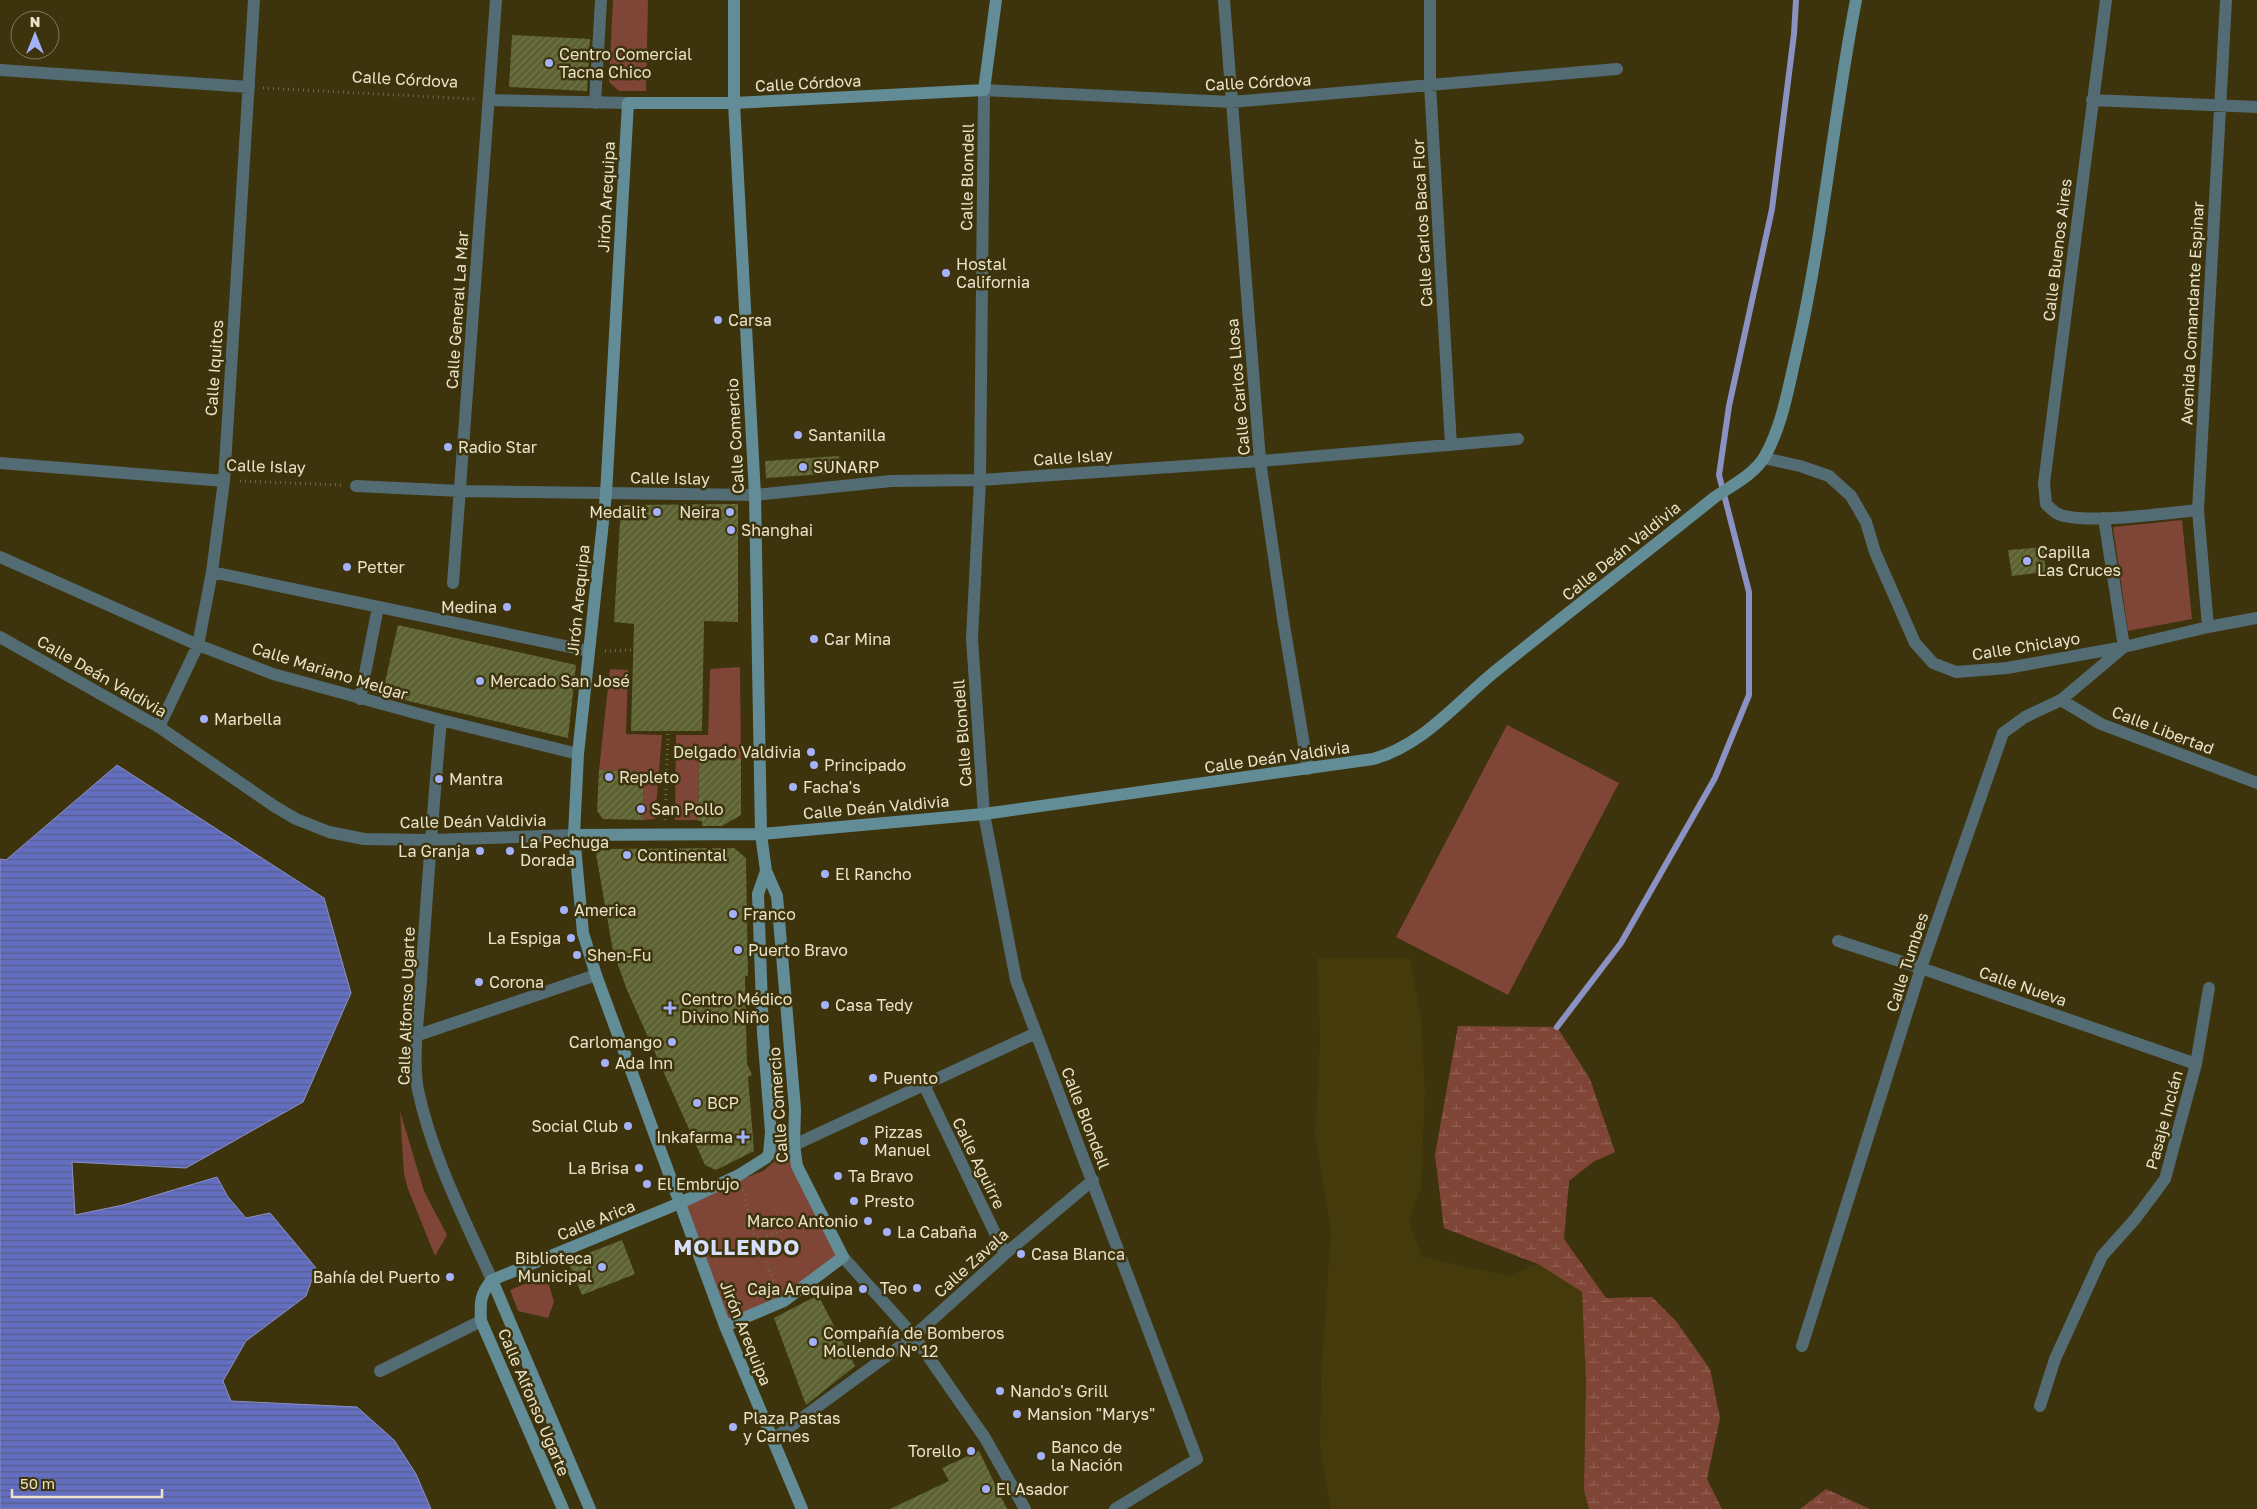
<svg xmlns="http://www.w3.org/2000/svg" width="2257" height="1509" font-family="'Golos Text',sans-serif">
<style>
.built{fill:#453a0b}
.green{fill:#7f4536}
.wetland{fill:url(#wetland-marsh)}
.water{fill:url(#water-rules);stroke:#8c91c3}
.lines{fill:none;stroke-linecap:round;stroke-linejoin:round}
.stream{stroke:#8c91c3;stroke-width:6}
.building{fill:url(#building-hatch)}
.path{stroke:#736a47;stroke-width:3;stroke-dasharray:1 4;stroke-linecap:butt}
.street{stroke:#536c73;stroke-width:12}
.secondary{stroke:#628c96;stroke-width:12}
.poi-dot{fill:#a4b2fc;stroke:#3d330c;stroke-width:2}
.labels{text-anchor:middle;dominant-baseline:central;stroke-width:5;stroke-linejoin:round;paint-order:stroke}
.poi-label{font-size:16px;fill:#eae3c9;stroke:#3d330c;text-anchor:start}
.street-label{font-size:16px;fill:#eae3c9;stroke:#3d330c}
.district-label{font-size:21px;font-weight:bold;letter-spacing:1px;fill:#d8dffc;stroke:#3d330c}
</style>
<defs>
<pattern id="wetland-marsh" width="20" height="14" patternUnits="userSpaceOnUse" patternTransform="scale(1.25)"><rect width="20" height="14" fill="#7f4536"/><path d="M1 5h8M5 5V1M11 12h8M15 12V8" fill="none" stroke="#916052"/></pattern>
<pattern id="water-rules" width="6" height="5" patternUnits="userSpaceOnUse" patternTransform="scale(1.25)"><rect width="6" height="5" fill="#636ec0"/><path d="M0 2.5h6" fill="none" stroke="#575d8b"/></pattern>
<pattern id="building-hatch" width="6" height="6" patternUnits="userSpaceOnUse" patternTransform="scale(1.25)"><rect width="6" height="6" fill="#5c6231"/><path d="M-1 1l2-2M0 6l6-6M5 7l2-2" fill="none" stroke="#74784e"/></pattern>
</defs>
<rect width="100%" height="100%" fill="#3d330c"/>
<path class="built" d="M1317 958H1410L1421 1018 1425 1094 1421 1189 1409 1222 1422 1257 1508 1276 1538 1264 1582 1292 1586 1381 1584 1490 1589 1509H1330L1320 1449 1321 1375 1331 1231 1315 1135 1320 1042Z"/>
<path class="green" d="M613 0H648L646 91H619L609 82Z
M2182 520 2192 619 2128 631 2113 527Z
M740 667 741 759H699L698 820H675L676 735H708L710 669Z
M610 669 628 670 626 734 662 735 655 819 643 820 644 772 599 770Z
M1507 725 1619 783 1508 995 1396 937Z
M400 1111 424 1191 447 1235 435 1256 408 1189 404 1174Z
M794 1145 843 1257 784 1301 725 1326 680 1203 763 1171Z
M546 1275 554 1302 548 1318 518 1311 510 1290Z"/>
<path class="wetland" d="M1458 1026 1557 1027 1590 1079 1615 1152 1593 1162 1569 1181 1564 1239 1606 1298 1652 1297 1676 1321 1710 1369 1720 1418 1707 1479 1722 1509H1589L1584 1490 1586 1381 1582 1292 1538 1264 1444 1228 1435 1155Z
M1826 1489 1870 1509H1800Z"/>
<path class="water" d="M117 765 324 898 351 993 303 1102 186 1168 72 1162 75 1215 123 1205 217 1177 228 1197 246 1218 270 1213 316 1268 306 1296 246 1341 223 1381 231 1401 357 1407 394 1440 416 1474 431 1509H0V859L6 860Z"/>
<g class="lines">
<path class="stream" d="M1557 1027 1621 943 1715 778 1749 695V592L1719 475 1729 406 1772 209 1794 34 1796 0"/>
</g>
<path class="building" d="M512 35 590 39 587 91 509 87Z
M839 456 840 473 766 478 765 461Z
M738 504V622L704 621 702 731H631L634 624 614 622 621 505Z
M2045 547V572L2012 576 2008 550Z
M398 625 576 665 568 738 382 695Z
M699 759H741V815L722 826H702V821H698Z
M599 770 644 772 643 820 603 819 597 811Z
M734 848 746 858 748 976H745L747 1064 752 1075 748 1077 754 1151 716 1170 705 1165 627 990 613 951 596 854 602 849Z
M622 1240 635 1274 582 1295 568 1261Z
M818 1295 855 1366 806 1405 774 1318Z
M979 1451 1007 1509H890L949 1481 942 1468Z"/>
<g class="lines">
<path class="path" d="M263 88 474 99
M240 481 341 485
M605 651 633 650
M665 820 668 731
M743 1190 756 1242 777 1287
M716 1258 807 1219"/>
<path class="street" d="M1224 0 1260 461 1283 619 1308 769
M1430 0V85L1451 445
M2106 0 2044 483 2046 504C2049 507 2054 512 2058 514 2083 525 2168 513 2198 510
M0 70 249 87
M489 100 628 103
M2092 100 2257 107
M595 103 601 0
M1764 458 1800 466 1829 476 1851 496 1866 522 1875 552 1915 643 1933 663 1956 672 2007 668 2124 647 2208 627 2257 618
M0 463 224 481
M356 486 460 491 755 495 891 481 980 480 1260 461 1518 439
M2104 518 2124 647
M0 557 198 645 273 674 441 720 578 754
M212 572 589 651
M453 583 496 0
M2208 627 2198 510 2226 0
M0 637 159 727 274 806 296 819 329 832 364 839 430 840 574 835
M360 699 378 607
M2061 700 2101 724 2257 783
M441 720C433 807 427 893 421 980 419 1012 412 1059 418 1090 432 1156 464 1218 492 1280
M159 727 198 645 212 572 224 481 254 0
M1838 941 1921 968 2196 1064
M418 1035 596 975
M924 1085 1005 1254
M769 1154 794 1145 1036 1033
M843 1257 914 1336 985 1438 1025 1509
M1802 1346 1921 968 2003 733 2025 717 2061 700 2124 647
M380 1371 481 1321
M2040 1406 2055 1359 2102 1256 2136 1218 2165 1179 2196 1064 2209 988
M772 1440 914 1336 1005 1254 1093 1180
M1115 1509 1197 1459 1016 980 984 814 972 639 980 480 984 90 1231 102 1617 69"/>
<path class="secondary" d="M574 835 761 834 984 814 1373 759C1424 745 1458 701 1498 669 1570 611 1643 555 1715 497 1731 486 1755 474 1765 456 1782 426 1788 389 1796 355 1823 238 1833 118 1856 0
M492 1280 590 1509
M725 1326 784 1301 843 1257 797 1166 794 1145 795 1109 777 896 766 871 761 834 755 495 734 103V0
M563 1509 481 1321C480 1302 480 1294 492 1280L680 1203 739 1175 766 1158 769 1154 771 1132 763 1033 758 894 766 871
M802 1509 725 1326 596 975 583 933 574 835 578 754 606 494 628 103H734L984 90 996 0"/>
</g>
<g class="poi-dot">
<circle cx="549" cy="63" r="5"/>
<circle cx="946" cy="273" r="5"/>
<circle cx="718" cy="320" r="5"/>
<circle cx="798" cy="435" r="5"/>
<circle cx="448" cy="447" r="5"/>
<circle cx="803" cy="467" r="5"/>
<circle cx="657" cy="512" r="5"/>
<circle cx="730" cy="512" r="5"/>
<circle cx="731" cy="530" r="5"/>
<circle cx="2027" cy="561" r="5"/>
<circle cx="347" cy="567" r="5"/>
<circle cx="507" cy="607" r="5"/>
<circle cx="814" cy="639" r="5"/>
<circle cx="480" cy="681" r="5"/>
<circle cx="204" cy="719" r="5"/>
<circle cx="811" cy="752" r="5"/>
<circle cx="814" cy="765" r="5"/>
<circle cx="609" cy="777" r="5"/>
<circle cx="439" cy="779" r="5"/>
<circle cx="793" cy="787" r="5"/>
<circle cx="641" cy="809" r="5"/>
<circle cx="480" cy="851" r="5"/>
<circle cx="510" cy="851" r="5"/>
<circle cx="627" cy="855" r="5"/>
<circle cx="825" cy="874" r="5"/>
<circle cx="564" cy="910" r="5"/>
<circle cx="733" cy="914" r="5"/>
<circle cx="571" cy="938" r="5"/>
<circle cx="738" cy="950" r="5"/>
<circle cx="577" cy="955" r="5"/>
<circle cx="479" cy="982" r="5"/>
<circle cx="825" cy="1005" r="5"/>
<path d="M667.5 1000.5h5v5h5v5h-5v5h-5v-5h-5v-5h5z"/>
<circle cx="672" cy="1042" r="5"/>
<circle cx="605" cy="1063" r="5"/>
<circle cx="873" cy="1078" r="5"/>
<circle cx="697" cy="1103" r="5"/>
<circle cx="628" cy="1126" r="5"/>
<path d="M740.5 1129.5h5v5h5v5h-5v5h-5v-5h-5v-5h5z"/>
<circle cx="864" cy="1141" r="5"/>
<circle cx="639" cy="1168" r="5"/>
<circle cx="838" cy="1176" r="5"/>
<circle cx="647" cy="1184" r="5"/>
<circle cx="854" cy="1201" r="5"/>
<circle cx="868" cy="1221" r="5"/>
<circle cx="887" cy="1232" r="5"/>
<circle cx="1021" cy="1254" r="5"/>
<circle cx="602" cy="1267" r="5"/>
<circle cx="450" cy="1277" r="5"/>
<circle cx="917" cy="1288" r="5"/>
<circle cx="863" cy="1289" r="5"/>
<circle cx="813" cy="1342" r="5"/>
<circle cx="1000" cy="1391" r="5"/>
<circle cx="1017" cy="1414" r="5"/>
<circle cx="733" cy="1427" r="5"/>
<circle cx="971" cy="1451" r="5"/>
<circle cx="1041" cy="1456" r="5"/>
<circle cx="986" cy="1489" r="5"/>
</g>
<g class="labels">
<g class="poi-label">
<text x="559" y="54">Centro Comercial<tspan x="559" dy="18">Tacna Chico</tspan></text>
<text x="956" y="264">Hostal<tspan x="956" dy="18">California</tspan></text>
<text x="728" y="320">Carsa</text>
<text x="808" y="435">Santanilla</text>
<text x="458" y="447">Radio Star</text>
<text x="813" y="467">SUNARP</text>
<text x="647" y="512" text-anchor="end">Medalit</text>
<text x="720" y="512" text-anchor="end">Neira</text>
<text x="741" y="530">Shanghai</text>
<text x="2037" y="552">Capilla<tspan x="2037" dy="18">Las Cruces</tspan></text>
<text x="357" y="567">Petter</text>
<text x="497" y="607" text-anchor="end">Medina</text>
<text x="824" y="639">Car Mina</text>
<text x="490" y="681">Mercado San José</text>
<text x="214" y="719">Marbella</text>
<text x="801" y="752" text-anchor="end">Delgado Valdivia</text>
<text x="824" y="765">Principado</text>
<text x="619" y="777">Repleto</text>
<text x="449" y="779">Mantra</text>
<text x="803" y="787">Facha's</text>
<text x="651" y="809">San Pollo</text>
<text x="520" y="842">La Pechuga<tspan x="520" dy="18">Dorada</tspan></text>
<text x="470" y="851" text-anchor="end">La Granja</text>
<text x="637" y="855">Continental</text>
<text x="835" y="874">El Rancho</text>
<text x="574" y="910">America</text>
<text x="743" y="914">Franco</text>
<text x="561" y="938" text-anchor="end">La Espiga</text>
<text x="748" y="950">Puerto Bravo</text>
<text x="587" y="955">Shen-Fu</text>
<text x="489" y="982">Corona</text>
<text x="681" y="999">Centro Médico<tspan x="681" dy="18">Divino Niño</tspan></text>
<text x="835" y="1005">Casa Tedy</text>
<text x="662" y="1042" text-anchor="end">Carlomango</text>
<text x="615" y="1063">Ada Inn</text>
<text x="883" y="1078">Puento</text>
<text x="707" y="1103">BCP</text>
<text x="618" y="1126" text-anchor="end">Social Club</text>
<text x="874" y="1132">Pizzas<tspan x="874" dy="18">Manuel</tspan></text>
<text x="733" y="1137" text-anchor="end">Inkafarma</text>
<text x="629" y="1168" text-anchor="end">La Brisa</text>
<text x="848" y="1176">Ta Bravo</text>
<text x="657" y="1184">El Embrujo</text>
<text x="864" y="1201">Presto</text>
<text x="858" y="1221" text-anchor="end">Marco Antonio</text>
<text x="897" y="1232">La Cabaña</text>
<text x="1031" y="1254">Casa Blanca</text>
<text x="592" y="1258" text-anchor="end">Biblioteca<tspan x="592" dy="18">Municipal</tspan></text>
<text x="440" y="1277" text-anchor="end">Bahía del Puerto</text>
<text x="907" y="1288" text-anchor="end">Teo</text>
<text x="853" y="1289" text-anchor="end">Caja Arequipa</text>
<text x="823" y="1333">Compañía de Bomberos<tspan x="823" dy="18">Mollendo Nº 12</tspan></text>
<text x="1010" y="1391">Nando's Grill</text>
<text x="1027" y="1414">Mansion "Marys"</text>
<text x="743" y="1418">Plaza Pastas<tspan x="743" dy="18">y Carnes</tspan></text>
<text x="1051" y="1447">Banco de<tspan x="1051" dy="18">la Nación</tspan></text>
<text x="961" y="1451" text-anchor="end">Torello</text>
<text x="996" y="1489">El Asador</text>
</g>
<g class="street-label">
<text transform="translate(405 79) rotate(3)">Calle Córdova</text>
<text transform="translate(1258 82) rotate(-3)">Calle Córdova</text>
<text transform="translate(808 83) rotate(-3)">Calle Córdova</text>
<text transform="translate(967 177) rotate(-89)">Calle Blondell</text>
<text transform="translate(606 197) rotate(-87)">Jirón Arequipa</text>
<text transform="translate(1422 223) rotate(-93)">Calle Carlos Baca Flor</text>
<text transform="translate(2057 250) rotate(-83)">Calle Buenos Aires</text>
<text transform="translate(457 310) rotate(-86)">Calle General La Mar</text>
<text transform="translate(2192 313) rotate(-87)">Avenida Comandante Espinar</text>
<text transform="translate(214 368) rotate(-86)">Calle Iquitos</text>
<text transform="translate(1238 387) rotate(-95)">Calle Carlos Llosa</text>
<text transform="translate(735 436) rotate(-93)">Calle Comercio</text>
<text transform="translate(1073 457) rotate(-4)">Calle Islay</text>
<text transform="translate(266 466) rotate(2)">Calle Islay</text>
<text transform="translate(670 478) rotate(1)">Calle Islay</text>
<text transform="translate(1621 551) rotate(-39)">Calle Deán Valdivia</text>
<text transform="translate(578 600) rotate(-84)">Jirón Arequipa</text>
<text transform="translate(2026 646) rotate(-9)">Calle Chiclayo</text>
<text transform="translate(330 671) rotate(17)">Calle Mariano Melgar</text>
<text transform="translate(102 676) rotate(30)">Calle Deán Valdivia</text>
<text transform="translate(2163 730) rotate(21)">Calle Libertad</text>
<text transform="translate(962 733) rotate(-94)">Calle Blondell</text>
<text transform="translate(1277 757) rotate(-8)">Calle Deán Valdivia</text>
<text transform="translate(876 807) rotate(-5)">Calle Deán Valdivia</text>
<text transform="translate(473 821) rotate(-1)">Calle Deán Valdivia</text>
<text transform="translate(1907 962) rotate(-72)">Calle Tumbes</text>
<text transform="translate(2023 986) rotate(19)">Calle Nueva</text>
<text transform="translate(406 1006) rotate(-88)">Calle Alfonso Ugarte</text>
<text transform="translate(778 1105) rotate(-94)">Calle Comercio</text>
<text transform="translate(1086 1118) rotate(69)">Calle Blondell</text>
<text transform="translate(2164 1120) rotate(-75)">Pasaje Inclán</text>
<text transform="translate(979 1163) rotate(64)">Calle Aguirre</text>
<text transform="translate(596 1220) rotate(-22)">Calle Arica</text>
<text transform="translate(971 1263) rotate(-42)">Calle Zavala</text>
<text transform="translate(746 1333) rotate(68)">Jirón Arequipa</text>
<text transform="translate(534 1402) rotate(67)">Calle Alfonso Ugarte</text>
</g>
<g class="district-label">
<text x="737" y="1247">MOLLENDO</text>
</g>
</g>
<g transform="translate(35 35)"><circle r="24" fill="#3d330c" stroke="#827958"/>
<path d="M0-4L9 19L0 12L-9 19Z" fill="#a4b2fc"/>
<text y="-8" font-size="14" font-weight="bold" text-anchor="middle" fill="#eae3c9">N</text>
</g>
<path d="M12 1489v8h150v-8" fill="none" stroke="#eae3c9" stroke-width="2.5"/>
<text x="20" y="1489" font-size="15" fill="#eae3c9" stroke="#3d330c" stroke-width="4" paint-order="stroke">50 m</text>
</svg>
